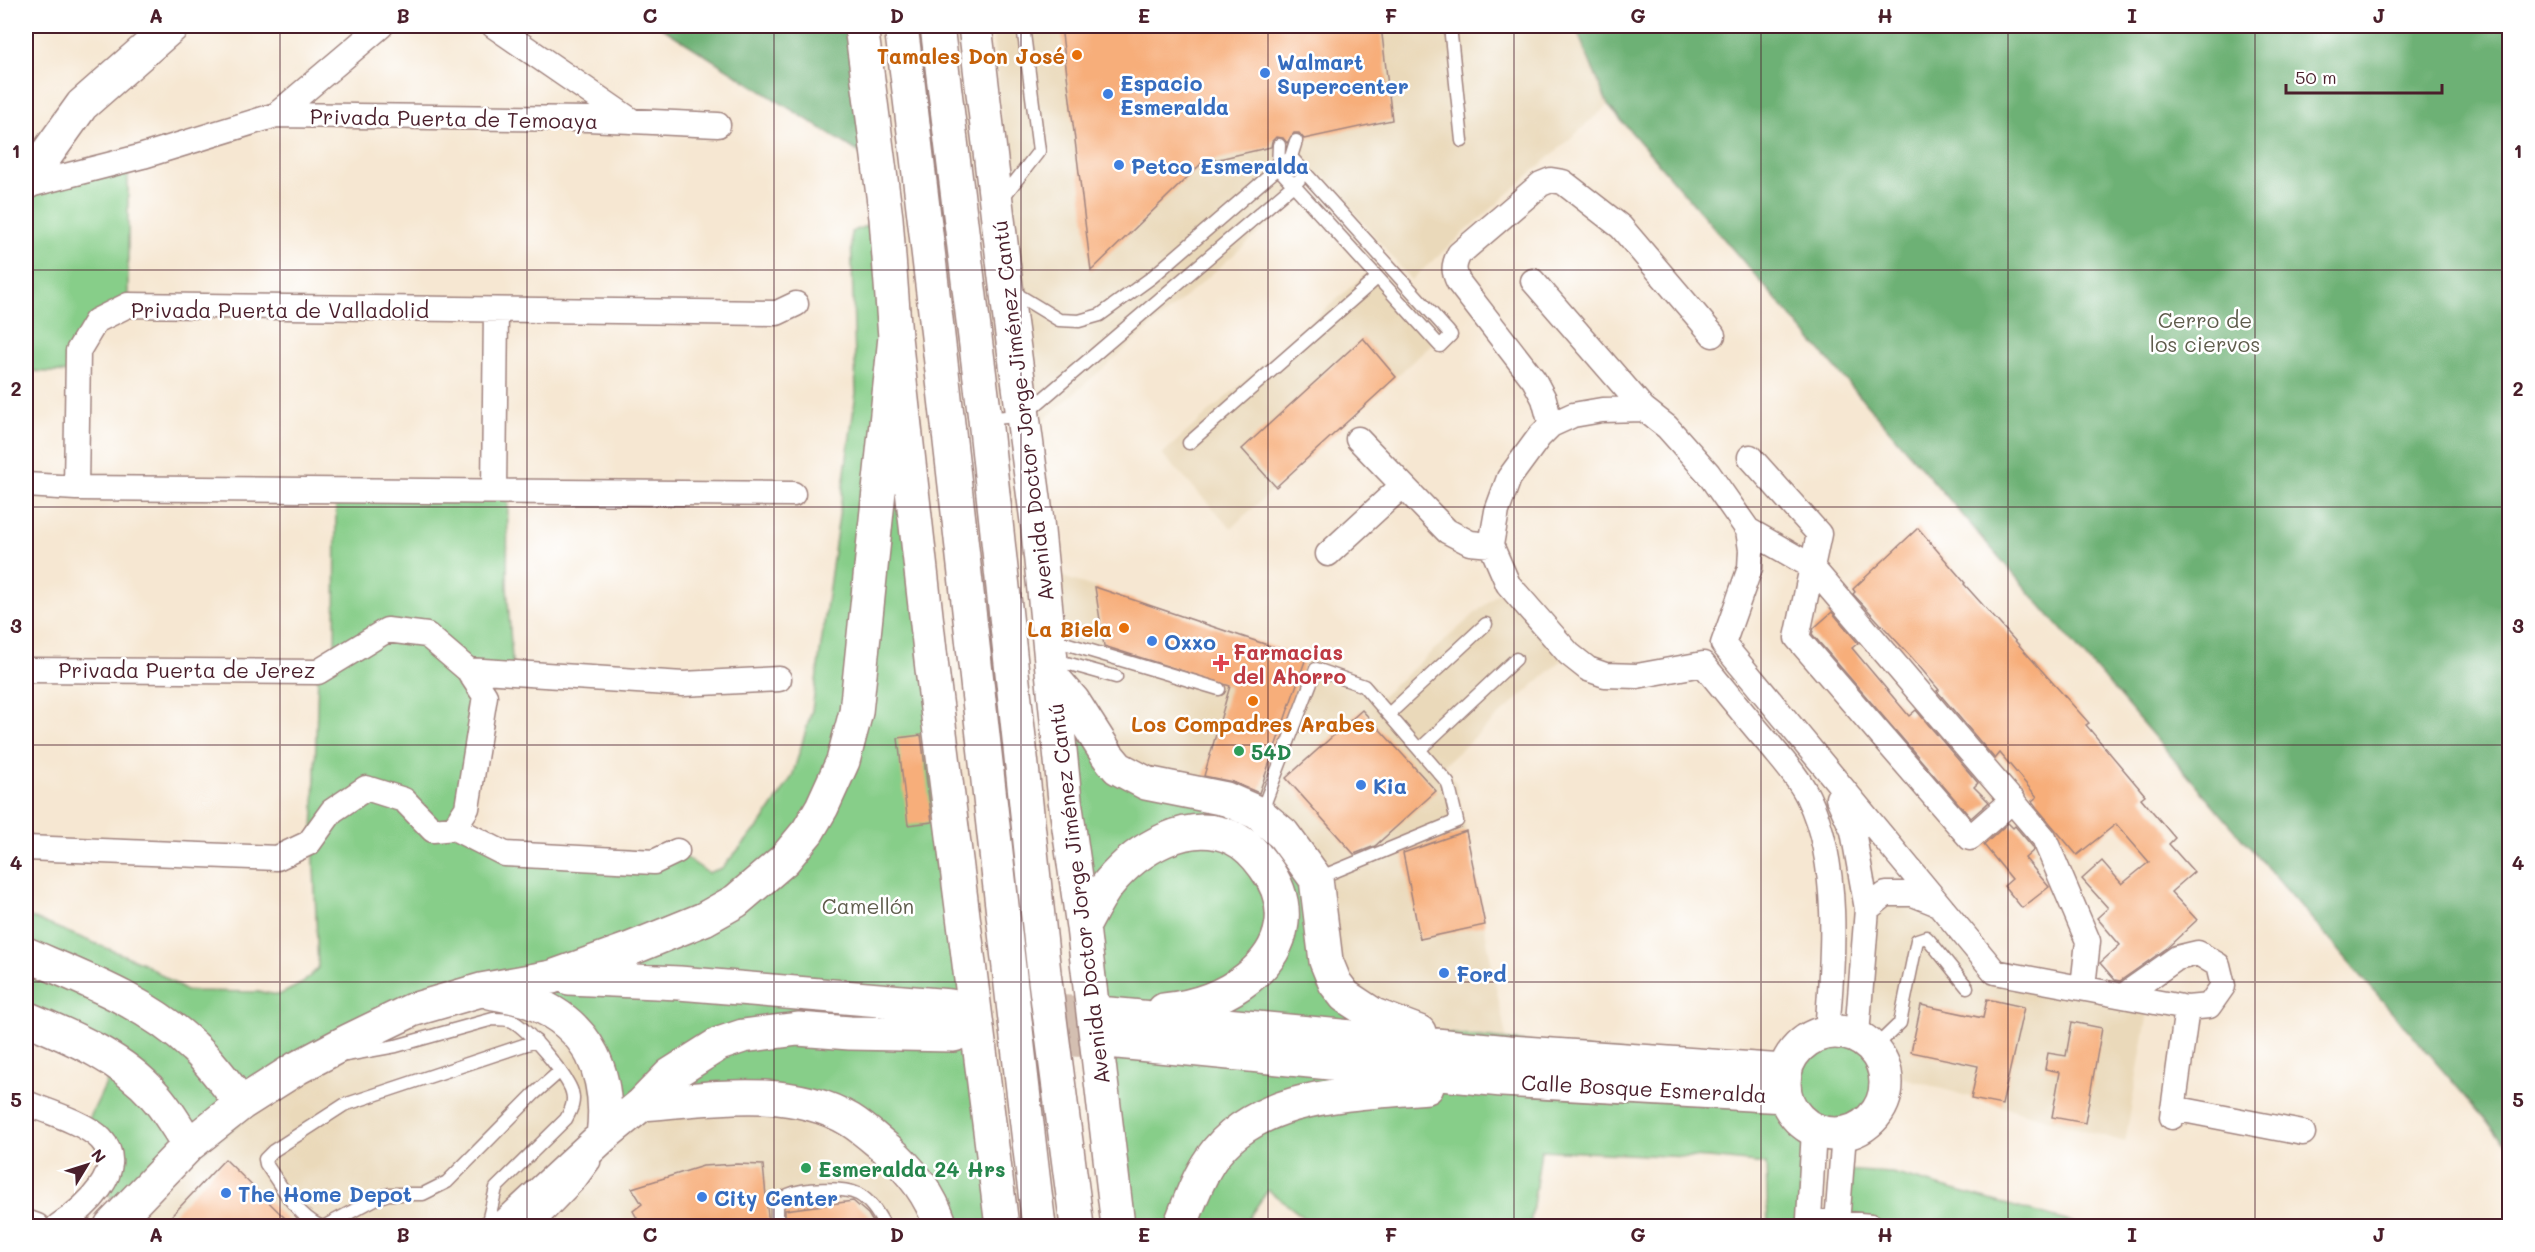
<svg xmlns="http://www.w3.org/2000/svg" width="2535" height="1252" font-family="Mali,sans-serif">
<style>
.built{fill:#ead9ba}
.green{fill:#87ce89;stroke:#68765a;stroke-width:1.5}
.forest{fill:#6db175;stroke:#5c6850;stroke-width:1.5}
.building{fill:#f7ae7a}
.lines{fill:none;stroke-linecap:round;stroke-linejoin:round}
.secondary-tunnel{stroke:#d4bfb1;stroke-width:33;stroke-dasharray:33 16;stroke-linecap:butt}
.lane-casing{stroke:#a0837e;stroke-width:15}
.street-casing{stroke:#a0837e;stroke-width:27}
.secondary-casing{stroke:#a0837e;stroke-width:36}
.lane{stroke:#fff;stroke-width:12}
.street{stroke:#fff;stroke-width:24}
.secondary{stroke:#fff;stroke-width:33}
.grid{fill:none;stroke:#4a1f2b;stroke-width:1.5;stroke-opacity:0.55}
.food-dot{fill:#e8710a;stroke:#fff;stroke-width:2}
.shop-dot{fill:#3f7fe0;stroke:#fff;stroke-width:2}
.health-dot{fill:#e0444e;stroke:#fff;stroke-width:2}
.leisure-dot{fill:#2e9e5b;stroke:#fff;stroke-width:2}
.labels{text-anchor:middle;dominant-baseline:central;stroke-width:5;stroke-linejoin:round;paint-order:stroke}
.food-label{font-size:21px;font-weight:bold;fill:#c56008;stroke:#fff;text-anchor:end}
.shop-label{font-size:21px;font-weight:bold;fill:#366cbe;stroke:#fff;text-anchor:start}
.street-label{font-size:21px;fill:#4a1f2b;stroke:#fff}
.park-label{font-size:21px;fill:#5f5c4c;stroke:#fff}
.health-label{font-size:21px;font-weight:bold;fill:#be3a42;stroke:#fff;text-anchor:start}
.leisure-label{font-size:21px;font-weight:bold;fill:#27864d;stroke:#fff;text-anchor:start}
.neatline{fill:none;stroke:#4a1f2b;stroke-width:2}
.grid-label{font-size:20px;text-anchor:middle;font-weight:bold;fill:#4a1f2b}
</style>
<rect width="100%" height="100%" fill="#fff"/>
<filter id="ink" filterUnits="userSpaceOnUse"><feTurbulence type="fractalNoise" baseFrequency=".0167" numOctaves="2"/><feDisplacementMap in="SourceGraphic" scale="12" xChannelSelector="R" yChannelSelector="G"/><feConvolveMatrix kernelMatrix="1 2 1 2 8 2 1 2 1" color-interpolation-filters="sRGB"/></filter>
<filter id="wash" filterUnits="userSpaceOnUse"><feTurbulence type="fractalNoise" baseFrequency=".008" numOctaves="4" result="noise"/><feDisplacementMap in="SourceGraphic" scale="24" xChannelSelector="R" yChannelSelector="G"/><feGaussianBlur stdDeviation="1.35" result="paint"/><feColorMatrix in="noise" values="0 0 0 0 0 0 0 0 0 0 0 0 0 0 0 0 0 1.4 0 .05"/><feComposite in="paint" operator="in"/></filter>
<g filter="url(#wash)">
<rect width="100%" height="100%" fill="#f6e7d2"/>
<path class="built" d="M992 26H1575L1608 105 1411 280 1324 176 1038 425 1018 274Z
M1370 270 1435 341 1231 528 1162 454Z
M1042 570 1306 658 1371 684 1381 697 1508 584 1569 654 1442 766 1456 783 1509 1052 1374 1015 1146 783 1073 702Z
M1913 894 1995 972 2150 1001 2125 1142 1884 1072 1878 1056 1857 1035 1867 909Z
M530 1002 642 1104 825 1108 941 1226H111L189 1145 412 1010Z"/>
<path class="green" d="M128 160V305L96 321 78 373 26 371V186Z
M886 218 976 1008 951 1006 954 1035 980 1039 1002 1226H941L850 1120 697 1100 603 1136 582 1037 481 990 348 1041 125 1210 102 1188 110 1169 85 1128 116 1062 26 1017V915L143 963 186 991 261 992 279 995 303 983 318 968 313 839 318 672 335 662 336 490 508 491 507 586 513 673 469 670 485 696 454 828 505 854 677 851 708 873 722 868 761 824 792 777 812 710 856 393 851 232Z
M1073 702 1108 756 1283 834 1326 961 1409 1029 1784 1071C1796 1050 1809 1030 1836 1033 1842 1034 1852 1033 1858 1037 1912 1068 1881 1149 1814 1130L1808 1215 1837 1223 1841 1170 1892 1173 2085 1226H1768L1766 1164 1709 1158 1541 1150 1530 1226H1315L1268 1190 1243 1226H1118L1091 999Z"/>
<path class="forest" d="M659 26H861L879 165Z
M1575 26H2509V1147L1608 105Z"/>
<g id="blocks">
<path class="building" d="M1061 26H1381L1392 120 1304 139 1299 133H1294L1287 143 1283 138 1276 137 1272 141 1271 147 1202 163 1091 271Z
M1363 338 1396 377 1276 487 1242 449Z
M1918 528 1965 583 1964 584 2089 723 2086 725 2145 795 2141 798 2175 838 2169 844 2194 872 2171 892 2197 920 2167 948 2120 981 2115 980 2100 963 2120 945 2097 918 2108 908 2082 879 2102 861 2122 884 2149 862 2116 824 2077 855 2037 808 2032 801 2037 797 2000 753 1995 759 1937 691 1939 690 1913 659 1853 594 1855 592 1853 589Z
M1095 587 1306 658 1259 793 1233 782 1204 776 1230 686 1104 646Z
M1832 612 1858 643 1852 648 1909 716 1916 710 1978 783 1974 787 1989 802 1971 818 1812 634 1814 628Z
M1362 710 1436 791 1375 846 1354 854 1286 778Z
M921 735 932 822 908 825 898 738Z
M2008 823 2013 828 2015 826 2032 846 2034 850 2025 858 2049 887 2022 908 2004 886 2012 879 1984 845Z
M1466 831 1485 925 1420 939 1403 853Z
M1987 999 2024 1007 2002 1105 1971 1099 1978 1066 1911 1052 1921 1005 1983 1018Z
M2072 1022 2102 1028 2085 1123 2052 1117 2060 1072 2045 1069 2048 1053 2066 1056Z
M225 1159 294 1227H161Z
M737 1164 763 1165 769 1227H642L633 1211 642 1204 632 1188 703 1166Z
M853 1201 868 1214 876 1227H785V1210Z"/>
</g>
</g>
<g filter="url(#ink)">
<use href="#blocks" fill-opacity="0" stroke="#a0837e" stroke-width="1.5"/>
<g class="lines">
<path class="secondary-tunnel" d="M950 1006 1109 1014
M954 1035 1118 1042"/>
<g class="lane-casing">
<path id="lane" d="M1450 26 1462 141
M1279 145 1278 168 1440 346 1451 335 1447 330 1291 157
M1001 200 1039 151 1023 26
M1013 292 1059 320 1079 321 1100 315 1151 278 1291 157 1296 141
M987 419 1024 415 1299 180
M1189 443 1377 278
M1051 639 1219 689
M1052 659 1116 677
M1390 713 1486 624
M1420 749 1516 659
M1261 813 1316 669 1364 686 1448 783 1457 821 1316 879
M1872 1050 1900 1023 1917 940 1926 937 1929 940 1967 987
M346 1055 396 1046 493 1019C499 1019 507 1019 512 1021 527 1028 568 1077 572 1092 575 1102 571 1110 566 1119L496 1188 487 1226
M320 1226C297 1216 280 1184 266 1164L265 1159 273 1151 344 1105 536 1041
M325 1226 377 1198 389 1194H423L447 1182 534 1094 559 1072
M537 1226 580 1182 594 1163
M777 1226V1205C781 1201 784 1197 788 1195 803 1188 843 1187 858 1194 871 1201 878 1214 885 1226"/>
</g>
<g class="street-casing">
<path id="street" d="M494 26 632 121
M276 115 381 26
M26 186 143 156 276 115 588 119 718 125
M1533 281 1644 409 1667 427 1708 473 1748 530 1751 550 1750 568 1723 644 1995 972 2187 1008 2209 1006 2223 986 2218 965 2198 953 2177 958 2123 996
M1644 409 1602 410 1573 415 1551 425 1539 437 1509 478 1497 511 1491 545 1508 584 1569 654 1588 669 1605 675 1637 676 1703 664C1725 691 1747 718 1770 745 1783 761 1799 778 1808 797 1841 865 1833 959 1827 1032
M1551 425 1544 399 1534 380 1459 283C1453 271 1453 266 1459 254L1541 184 1551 180 1563 182 1621 227 1713 335
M1358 439 1447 531 1470 543 1491 545
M1750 457 1819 534 1797 638 1970 838 2013 800
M26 485 76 488 793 494
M76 488 78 351 96 321 128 305 777 313 796 304
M494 490 496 311
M1748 530 1811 566 2044 838 2088 941 2083 987
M1328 554 1402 486
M26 670 318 672 387 630 427 635 468 670 485 696 467 808 454 828
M468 670 683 684 779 679
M1838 798 1853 831 1867 909 1857 1035
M26 848 277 858 309 843 332 811 366 788 404 800 433 830 454 828 505 854 654 862 677 851
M1867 909 1886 894H1913L1938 904
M26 1103C46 1111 86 1123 101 1139 130 1170 83 1210 58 1226
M2173 1108 2303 1133
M2172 1117 2187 1008
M1814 1130 1809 1219 1812 1221 1871 1226
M26 1222 37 1226
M1837 1223 1844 1134"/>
</g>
<g class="secondary-casing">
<path id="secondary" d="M861 26 886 218 895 337 932 669 1002 1226
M901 26C951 425 991 826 1039 1226
M937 26 985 419 1044 973 1077 1226
M975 26 1010 319 1037 521 1065 800 1083 927 1118 1226
M26 183 82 105 172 26
M1053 678 1073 701 1108 756 1118 768 1146 783 1226 799 1258 813 1283 834 1316 879 1326 961 1335 983 1345 996 1374 1015 1419 1032
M1083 927C1091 912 1098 897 1109 883 1137 849 1189 817 1233 838 1246 844 1256 855 1264 866 1294 905 1286 948 1248 978 1224 997 1195 1007 1164 1010
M26 954C84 979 147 1002 194 1047 212 1063 226 1085 242 1103
M569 978 679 983 950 1006
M490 992C504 995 518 997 531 1002 590 1025 611 1075 603 1136
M1109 1014 1509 1052 1784 1071
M26 1018C71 1037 121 1057 155 1096 168 1110 178 1129 189 1145
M1784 1083a51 51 0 1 1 102 0a51 51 0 1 1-102 0Z
M1118 1042 1502 1080 1785 1096
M642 1104C708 1099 790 1084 850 1120 863 1128 875 1139 887 1149 912 1171 930 1194 941 1226
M111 1226 189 1145 242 1103 297 1068 348 1041 412 1010 481 990 552 977 630 949 704 919 736 901 784 860 808 831 822 807 843 761 856 712 895 337
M506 1226 603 1136 642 1104 670 1075 719 1044 743 1036 798 1029 850 1033 954 1035
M1180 1226C1189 1204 1197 1179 1211 1159 1257 1092 1355 1094 1427 1087"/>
</g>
<use href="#lane" class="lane"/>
<use href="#street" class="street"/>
<use href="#secondary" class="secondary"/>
</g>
</g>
<path class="grid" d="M280 26V1226M527 26V1226M774 26V1226M1021 26V1226M1268 26V1226M1514 26V1226M1761 26V1226M2008 26V1226M2255 26V1226M26 270H2510M26 507H2510M26 745H2510M26 982H2510"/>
<g class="food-dot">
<circle cx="1077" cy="55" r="6"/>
<circle cx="1124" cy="628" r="6"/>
<circle cx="1253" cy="701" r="6"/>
</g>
<g class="shop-dot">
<circle cx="1265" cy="73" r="6"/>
<circle cx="1108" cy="94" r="6"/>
<circle cx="1119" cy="165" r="6"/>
<circle cx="1152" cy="641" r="6"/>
<circle cx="1361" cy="785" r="6"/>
<circle cx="1444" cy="973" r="6"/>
<circle cx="226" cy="1193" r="6"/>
<circle cx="702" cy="1197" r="6"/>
</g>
<path class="health-dot" d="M1218 654h6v6h6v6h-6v6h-6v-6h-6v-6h6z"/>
<g class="leisure-dot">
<circle cx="1239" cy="751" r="6"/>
<circle cx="806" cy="1168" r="6"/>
</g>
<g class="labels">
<g class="food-label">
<text x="1065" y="55">Tamales Don José</text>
<text x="1112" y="628">La Biela</text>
<text x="1253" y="723" text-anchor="middle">Los Compadres Arabes</text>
</g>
<g class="shop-label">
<text x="1277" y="61">Walmart<tspan x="1277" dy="24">Supercenter</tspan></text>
<text x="1120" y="82">Espacio<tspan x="1120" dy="24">Esmeralda</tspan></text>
<text x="1131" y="165">Petco Esmeralda</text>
<text x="1164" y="641">Oxxo</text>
<text x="1373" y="785">Kia</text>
<text x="1456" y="973">Ford</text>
<text x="238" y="1193">The Home Depot</text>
<text x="714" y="1197">City Center</text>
</g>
<g class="street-label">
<text transform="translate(454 118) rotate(1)">Privada Puerta de Temoaya</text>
<text x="280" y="309">Privada Puerta de Valladolid</text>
<text transform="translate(1022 411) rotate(-97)">Avenida Doctor Jorge Jiménez Cantú</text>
<text x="187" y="669">Privada Puerta de Jerez</text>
<text transform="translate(1078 894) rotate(-97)">Avenida Doctor Jorge Jiménez Cantú</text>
<text transform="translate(1644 1088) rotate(3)">Calle Bosque Esmeralda</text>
</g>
<g class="park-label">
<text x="2205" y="319">Cerro de<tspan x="2205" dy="24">los ciervos</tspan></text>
<text x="868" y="905">Camellón</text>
</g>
<g class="health-label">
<text x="1233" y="651">Farmacias<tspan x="1233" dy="24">del Ahorro</tspan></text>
</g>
<g class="leisure-label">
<text x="1251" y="751">54D</text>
<text x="818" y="1168">Esmeralda 24 Hrs</text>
</g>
</g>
<rect width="2535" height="1252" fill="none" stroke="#fff" stroke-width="66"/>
<g transform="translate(87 1165) rotate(52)" stroke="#ffffff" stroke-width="4.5" paint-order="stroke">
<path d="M0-4.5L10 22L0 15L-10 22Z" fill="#4a1f2b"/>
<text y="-9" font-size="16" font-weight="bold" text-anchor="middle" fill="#4a1f2b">N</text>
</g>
<path d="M2286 84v9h156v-9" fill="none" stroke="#4a1f2b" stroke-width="3"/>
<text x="2295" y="84" font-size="18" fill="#4a1f2b" stroke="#ffffff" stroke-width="4.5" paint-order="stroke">50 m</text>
<rect x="33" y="33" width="2469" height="1186" class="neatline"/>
<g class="grid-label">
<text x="156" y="23">A</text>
<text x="403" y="23">B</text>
<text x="650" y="23">C</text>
<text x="897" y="23">D</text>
<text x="1144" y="23">E</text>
<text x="1391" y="23">F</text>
<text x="1638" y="23">G</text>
<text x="1885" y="23">H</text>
<text x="2132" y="23">I</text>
<text x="2379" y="23">J</text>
<text x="16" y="158">1</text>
<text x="2518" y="158">1</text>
<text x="16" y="396">2</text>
<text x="2518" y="396">2</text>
<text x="16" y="633">3</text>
<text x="2518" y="633">3</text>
<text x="16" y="870">4</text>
<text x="2518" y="870">4</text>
<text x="16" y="1107">5</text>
<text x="2518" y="1107">5</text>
<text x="156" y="1242">A</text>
<text x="403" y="1242">B</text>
<text x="650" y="1242">C</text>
<text x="897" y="1242">D</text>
<text x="1144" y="1242">E</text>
<text x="1391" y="1242">F</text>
<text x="1638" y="1242">G</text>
<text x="1885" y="1242">H</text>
<text x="2132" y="1242">I</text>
<text x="2379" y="1242">J</text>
</g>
</svg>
